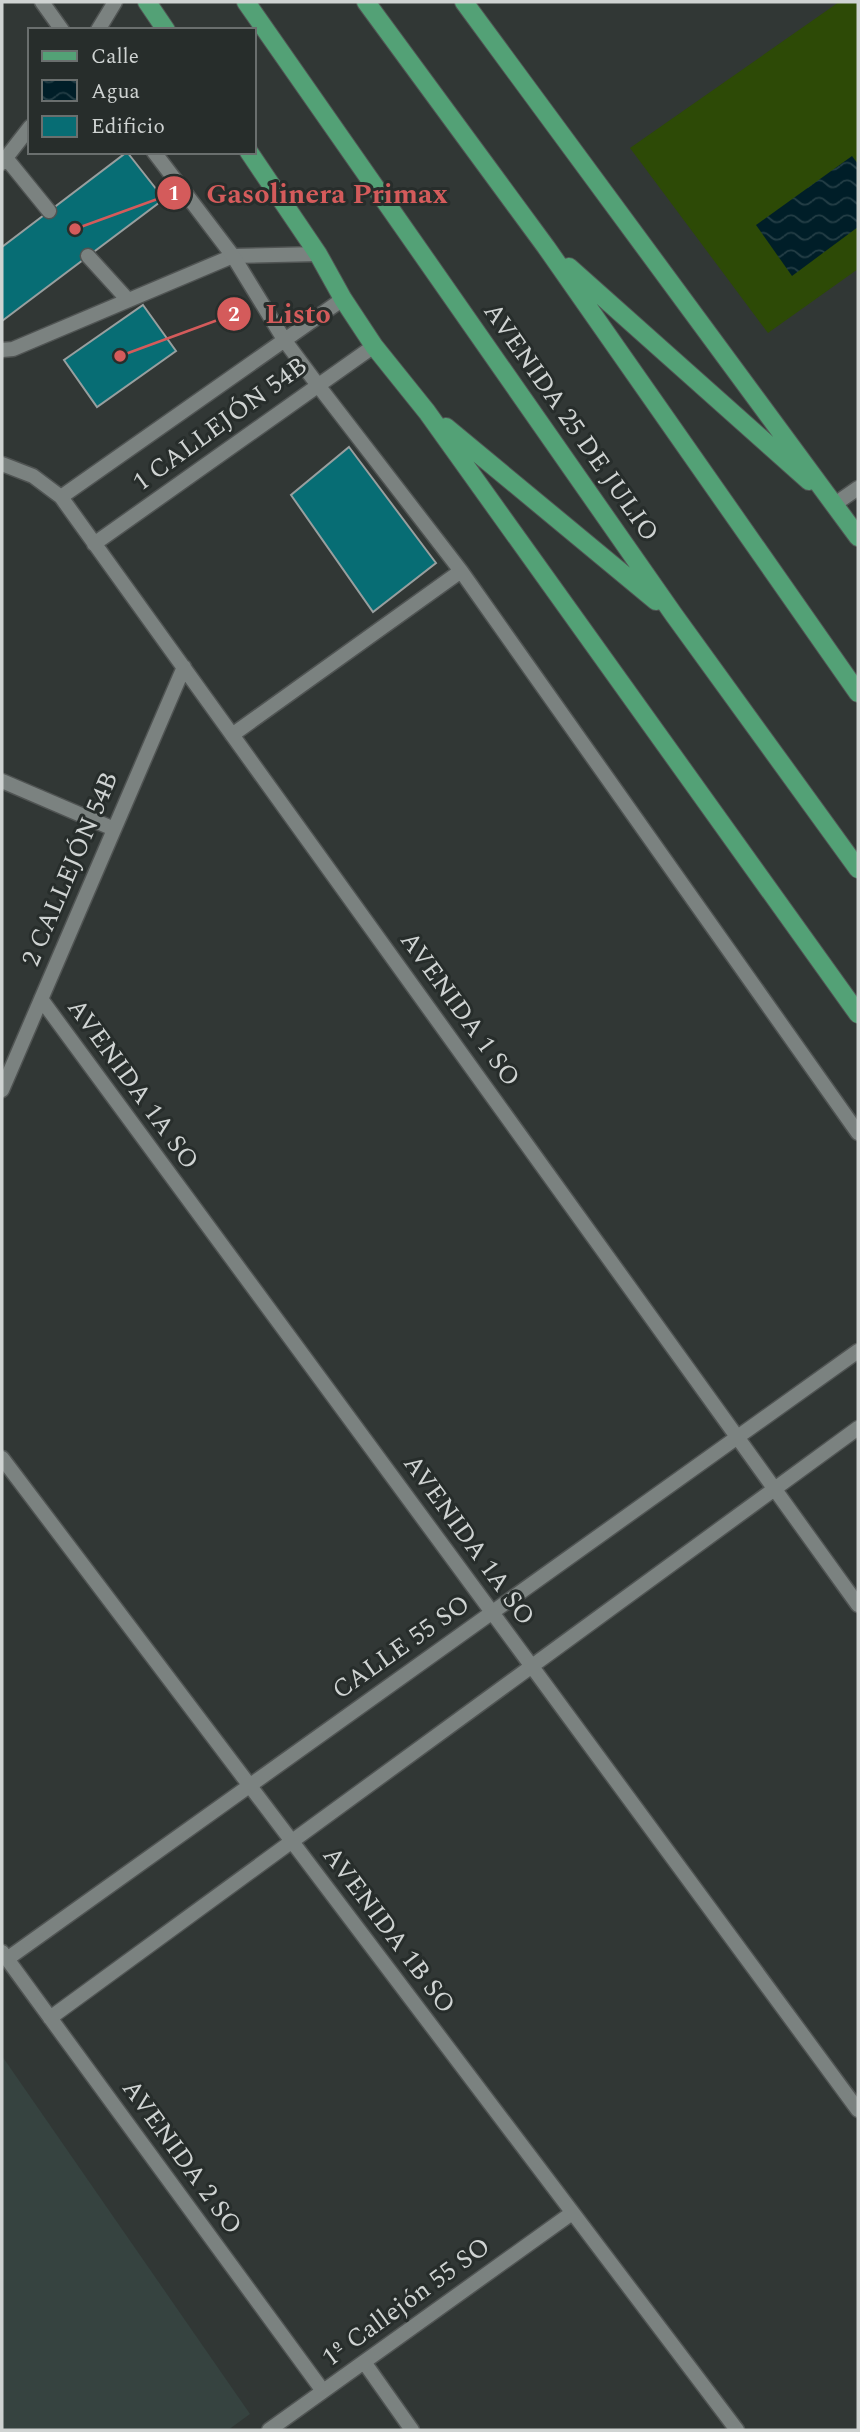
<svg xmlns="http://www.w3.org/2000/svg" width="860" height="2432" font-family="Spectral,serif">
<style>
.built{fill:#364340}
.grass{fill:#2d4a06}
.water{fill:url(#water-waves)}
.building{fill:#076d74;stroke:#989f9f;stroke-width:2}
.lines{fill:none;stroke-linecap:round;stroke-linejoin:round}
.lane-casing{stroke:#505453;stroke-width:17}
.street-casing{stroke:#505453;stroke-width:17}
.primary-casing{stroke:#505453;stroke-width:20}
.lane{stroke:#7b8280;stroke-width:14}
.street{stroke:#7b8280;stroke-width:14}
.primary{stroke:#53a176;stroke-width:18}
.labels{text-anchor:middle;dominant-baseline:central;stroke-width:6;stroke-linejoin:round;paint-order:stroke}
.street-label{font-size:26px;fill:#cfd3d2;stroke:#272d2b}
.leader{fill:none;stroke:#d45b5b;stroke-width:2.5}
.callout-dot{fill:#d45b5b;stroke:#272d2b;stroke-width:2.5}
.mark-label{font-size:21px;text-anchor:middle;font-weight:bold;fill:#fff}
.callout-label{font-size:28px;text-anchor:middle;font-weight:bold;fill:#d45b5b;stroke:#272d2b;stroke-width:6;stroke-linejoin:round;paint-order:stroke}
</style>
<defs>
<pattern id="water-waves" width="16" height="10" patternUnits="userSpaceOnUse" patternTransform="scale(1.75)"><rect width="16" height="10" fill="#001e28"/><path d="M0 5q4-4 8 0t8 0" fill="none" stroke="#243e46"/></pattern>
</defs>
<rect width="100%" height="100%" fill="#313735"/>
<path class="built" d="M2 2056 250 2414 228 2430H2Z"/>
<path class="grass" d="M839 2H858V269L768 333 630 148Z"/>
<path class="water" d="M852 156 858 164V227L792 276 756 225Z"/>
<path class="building" d="M127 152 164 199 2 321V247Z
M143 305 176 351 97 407 64 360Z
M349 447 436 563 373 612 291 495Z"/>
<g class="lines">
<g class="lane-casing">
<path id="lane" d="M98 30 115 2
M6 158 49 211
M2 163 30 127
M88 256 128 300
M2 350 13 349 233 256 318 254"/>
</g>
<g class="street-casing">
<path id="street" d="M42 2 62 30
M154 152 233 256 285 341 317 384 461 571 858 1133
M2 464 33 476 61 497 858 1605
M61 497 343 299
M835 504 858 488
M94 544 374 346
M232 735 461 571
M2 781 114 829
M41 999 858 2110
M2 1090 184 667
M2 1458 737 2430
M2 1952 323 2391
M7 1959 858 1351
M50 2018 858 1428
M364 2362 412 2430
M269 2430 572 2213"/>
</g>
<g class="primary-casing">
<path id="primary" d="M147 2 166 30
M246 2 674 615 858 869
M366 2 546 247 858 693
M464 2 858 537
M249 152 318 254 343 299 374 346 427 412 858 1014
M569 267 809 481
M446 427 656 601"/>
</g>
<use href="#lane" class="lane"/>
<use href="#street" class="street"/>
<use href="#primary" class="primary"/>
</g>
<g class="labels">
<g class="street-label">
<text transform="translate(571 422) rotate(55)">AVENIDA 25 DE JULIO</text>
<text transform="translate(220 424) rotate(-36)">1 CALLEJÓN 54B</text>
<text transform="translate(70 869) rotate(-67)">2 CALLEJÓN 54B</text>
<text transform="translate(460 1009) rotate(54)">AVENIDA 1 SO</text>
<text transform="translate(133 1084) rotate(54)">AVENIDA 1A SO</text>
<text transform="translate(469 1540) rotate(54)">AVENIDA 1A SO</text>
<text transform="translate(401 1647) rotate(-35)">CALLE 55 SO</text>
<text transform="translate(389 1930) rotate(53)">AVENIDA 1B SO</text>
<text transform="translate(182 2157) rotate(54)">AVENIDA 2 SO</text>
<text transform="translate(406 2302) rotate(-36)">1º Callejón 55 SO</text>
</g>
</g>
<path class="leader" d="M75 229L174 193M120 356L234 314"/>
<g class="callout-dot">
<circle cx="75" cy="229" r="7"/>
<circle cx="120" cy="356" r="7"/>
<circle cx="174" cy="193" r="18"/>
<circle cx="234" cy="314" r="18"/>
</g>
<g class="mark-label">
<text x="174" y="200">1</text>
<text x="234" y="321">2</text>
</g>
<g class="callout-label">
<text x="327" y="203">Gasolinera Primax</text>
<text x="298" y="323">Listo</text>
</g>
<rect width="860" height="2432" fill="none" stroke="#cfd3d2" stroke-width="7"/>
<rect x="28" y="28" width="228" height="126" fill="#272d2b" stroke="#6a6f6e" stroke-width="2"/>
<rect x="42" y="51" width="35" height="10" fill="#53a176" stroke="#6a6f6e" stroke-width="2"/>
<text x="91" y="63" font-size="21" fill="#cfd3d2">Calle</text>
<rect x="42" y="80" width="35" height="21" fill="url(#water-waves)" stroke="#6a6f6e" stroke-width="2"/>
<text x="91" y="98" font-size="21" fill="#cfd3d2">Agua</text>
<rect x="42" y="116" width="35" height="21" fill="#076d74" stroke="#6a6f6e" stroke-width="2"/>
<text x="91" y="133" font-size="21" fill="#cfd3d2">Edificio</text>
</svg>
